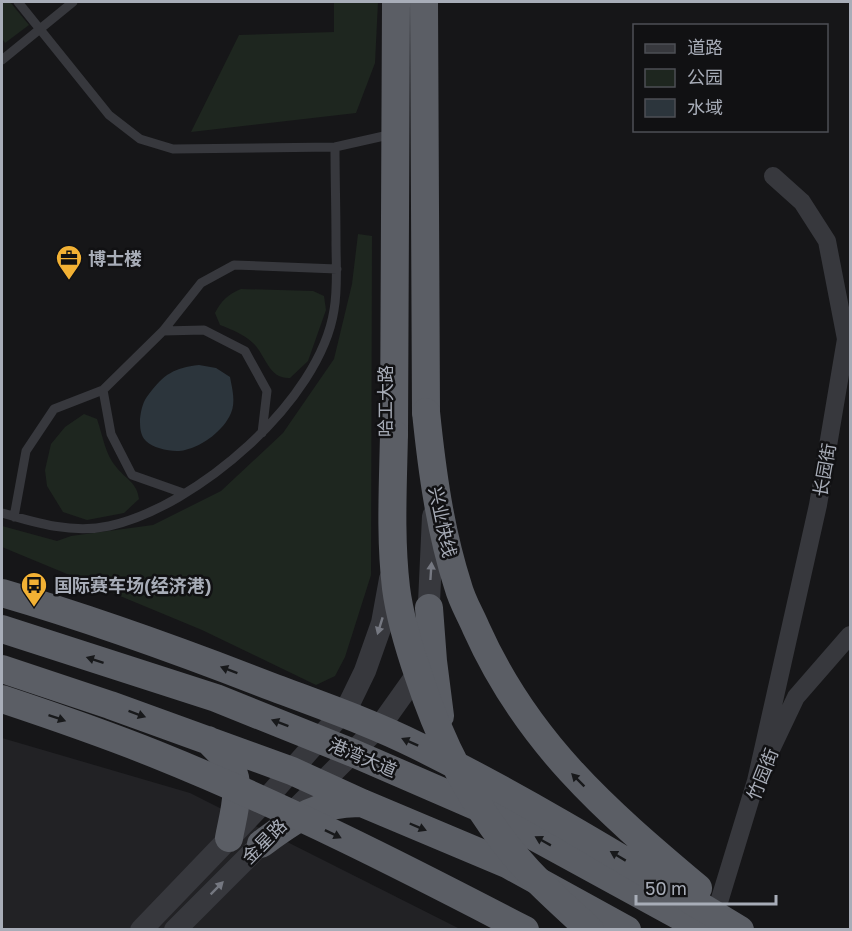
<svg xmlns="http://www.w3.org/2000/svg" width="852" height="931" font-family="'Golos Text','Noto Sans SC',sans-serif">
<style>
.built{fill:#222225}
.green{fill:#1e261f}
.water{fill:#2c353c}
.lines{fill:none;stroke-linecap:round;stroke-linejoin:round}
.service{stroke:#37383d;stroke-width:9}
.minor{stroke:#37383d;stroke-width:18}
.tertiary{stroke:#37383d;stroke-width:22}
.trunk{stroke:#5b5e65;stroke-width:28}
.trunk-bridge{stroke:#5b5e65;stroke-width:28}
.oneway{fill:#757881}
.oneway2{fill:#18191b}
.labels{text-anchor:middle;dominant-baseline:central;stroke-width:5;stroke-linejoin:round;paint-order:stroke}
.poi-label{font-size:18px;font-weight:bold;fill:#a8adb8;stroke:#111113;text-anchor:start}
.street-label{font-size:18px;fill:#a8adb8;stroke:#111113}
</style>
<rect width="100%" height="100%" fill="#161618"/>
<path class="built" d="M2 738 190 793 460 929H2Z"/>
<path class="green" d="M2 2H10L29 25 5 43 2 38Z
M334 2H378L375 63 356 113 191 132 239 35 334 32Z
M358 234 372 236 371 575 345 657 335 676 316 685 202 630 2 547V526L57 541 71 536 153 525 221 491 283 433 334 359 352 284Z
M241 289 313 291 324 296 326 310 308 361 290 378C268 379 266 355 253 343 243 334 233 330 220 325L215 313C221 301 228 294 241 289Z
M84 414 97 419C103 436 105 455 117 468 127 480 137 483 139 499L124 513 87 520 63 512 47 486 45 470 51 444 65 427Z"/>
<path class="water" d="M199 365 216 368 230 377C232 388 236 402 231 413 224 430 203 446 185 450 175 453 154 449 146 441 140 435 140 427 140 419 141 410 143 401 149 394 164 374 174 368 199 365Z"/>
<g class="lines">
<path class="service" d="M18 2 109 115 140 139 173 149 335 147 384 136
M2 60 73 2
M163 331 204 330 245 351 267 391 262 433
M103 390 111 434 132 475 183 493
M2 513C36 523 73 534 109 526 196 507 320 401 334 310 338 288 336 264 336 242 336 210 335 178 335 147
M14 517 26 451 54 409 103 390 163 331 201 283 234 265 337 269"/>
<path class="minor" d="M756 781 818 505 846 339 827 241 802 202 773 176
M708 923 719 902 756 781 796 697 850 635"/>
<path class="tertiary" d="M428 624 433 516
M141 930 262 804 348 706 365 671 382 623 390 579
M175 930 383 722 415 677 420 659"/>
<path class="trunk" d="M424 2 426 412
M394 434 396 2
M429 608 433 661 440 716
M2 629 216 698 353 753 489 812 705 930
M2 669 110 705 292 771 362 803 507 864 627 930
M208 740C215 748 225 756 230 765 243 786 233 815 229 838
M261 844C297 818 314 804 359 803"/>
<path class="trunk-bridge" d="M426 412C432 471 440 530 458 586 462 601 470 614 476 628 527 742 604 809 698 888
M394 434C393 485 390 537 396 588 400 619 409 648 419 677 444 753 483 826 540 883 556 899 573 914 590 930
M2 593C95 620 185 653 275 688 323 706 372 723 418 746 529 801 634 866 740 930
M2 699C53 716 105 734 155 754 282 805 404 867 525 930"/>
</g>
<defs><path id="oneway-solid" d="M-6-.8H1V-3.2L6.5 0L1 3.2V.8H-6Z" transform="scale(1.5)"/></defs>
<g class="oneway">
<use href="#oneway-solid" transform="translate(431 571) rotate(-86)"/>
<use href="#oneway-solid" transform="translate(380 626) rotate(107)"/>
<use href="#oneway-solid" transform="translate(217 888) rotate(-45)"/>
</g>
<g class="oneway2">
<use href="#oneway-solid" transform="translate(95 660) rotate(-162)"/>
<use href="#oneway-solid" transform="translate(229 670) rotate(-159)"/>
<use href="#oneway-solid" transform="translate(137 714) rotate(20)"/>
<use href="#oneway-solid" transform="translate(57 718) rotate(19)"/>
<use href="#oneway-solid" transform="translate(280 723) rotate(-159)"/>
<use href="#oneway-solid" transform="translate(410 742) rotate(-156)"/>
<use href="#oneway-solid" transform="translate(578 780) rotate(-135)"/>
<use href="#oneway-solid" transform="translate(418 827) rotate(23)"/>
<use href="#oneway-solid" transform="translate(333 834) rotate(26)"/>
<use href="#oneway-solid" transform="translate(543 841) rotate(-151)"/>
<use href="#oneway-solid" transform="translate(618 856) rotate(-149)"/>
</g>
<defs>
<g id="office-pin" transform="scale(1.35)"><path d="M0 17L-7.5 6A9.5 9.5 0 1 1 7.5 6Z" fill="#f2b134" stroke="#111113"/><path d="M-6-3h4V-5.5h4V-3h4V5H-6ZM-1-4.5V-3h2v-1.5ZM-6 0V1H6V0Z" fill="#111"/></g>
<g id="bus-pin" transform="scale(1.35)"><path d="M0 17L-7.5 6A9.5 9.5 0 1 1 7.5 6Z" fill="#f2b134" stroke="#111113"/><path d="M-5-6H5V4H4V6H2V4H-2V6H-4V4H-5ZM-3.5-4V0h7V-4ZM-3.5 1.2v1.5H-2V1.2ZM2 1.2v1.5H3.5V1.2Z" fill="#111"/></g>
</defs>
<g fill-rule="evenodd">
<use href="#office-pin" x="69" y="258"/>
<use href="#bus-pin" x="34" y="585"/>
</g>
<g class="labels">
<g class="poi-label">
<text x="88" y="258">博士楼</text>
<text x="54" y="585">国际赛车场(经济港)</text>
</g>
<g class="street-label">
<text transform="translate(385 401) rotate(-90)">哈工大路</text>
<text transform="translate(824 470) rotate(-80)">长园街</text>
<text transform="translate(443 522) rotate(78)">兴业快线</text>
<text transform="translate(363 757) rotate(23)">港湾大道</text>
<text transform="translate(762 774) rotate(-68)">竹园街</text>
<text transform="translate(264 841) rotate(-45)">金星路</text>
</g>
</g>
<rect width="852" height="931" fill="none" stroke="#a8adb8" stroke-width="6"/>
<rect x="633" y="24" width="195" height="108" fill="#111113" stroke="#4d4f55" stroke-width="1.5"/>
<rect x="645" y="44" width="30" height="9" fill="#37383d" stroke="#4d4f55" stroke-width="1.5"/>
<text x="687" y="54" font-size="18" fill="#a8adb8">道路</text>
<rect x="645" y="69" width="30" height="18" fill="#1e261f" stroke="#4d4f55" stroke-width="1.5"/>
<text x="687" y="84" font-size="18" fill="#a8adb8">公园</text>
<rect x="645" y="99" width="30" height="18" fill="#2c353c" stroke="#4d4f55" stroke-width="1.5"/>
<text x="687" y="114" font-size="18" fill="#a8adb8">水域</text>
<path d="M636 895v9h140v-9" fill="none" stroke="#a8adb8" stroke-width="3"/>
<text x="645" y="895" font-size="18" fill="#a8adb8" stroke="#111113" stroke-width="4.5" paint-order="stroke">50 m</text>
</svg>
